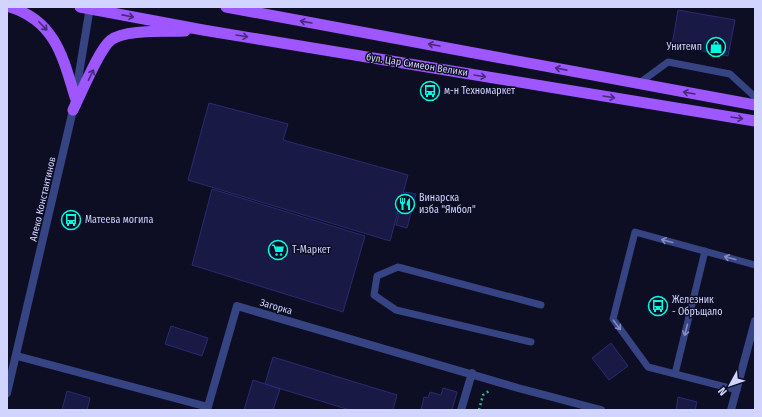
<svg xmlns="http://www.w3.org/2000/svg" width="762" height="417" font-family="'Fira Sans Condensed',sans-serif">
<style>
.building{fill:#191945;stroke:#2a2b72}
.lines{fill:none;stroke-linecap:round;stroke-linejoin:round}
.path{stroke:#2bb893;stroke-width:2.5;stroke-dasharray:2 3;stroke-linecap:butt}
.service{stroke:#374484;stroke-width:7}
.minor{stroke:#374484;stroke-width:8}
.tertiary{stroke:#374484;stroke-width:8}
.primary{stroke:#9e57ff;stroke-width:11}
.oneway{stroke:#472b7b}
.oneway2{stroke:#848cc2}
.labels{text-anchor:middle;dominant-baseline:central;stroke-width:3;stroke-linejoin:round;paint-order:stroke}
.poi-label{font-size:10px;fill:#d0d4ff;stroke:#0d0e23;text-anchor:start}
.street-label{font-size:10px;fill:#d0d4ff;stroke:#0d0e23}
</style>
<rect width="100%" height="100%" fill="#0d0e23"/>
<path class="building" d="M678 10 735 20 728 56 672 45Z
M209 103 288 124 283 140 408 175 390 241 188 180Z
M212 189 365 236 343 312 192 265Z
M405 192 416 194 407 228 396 225Z
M171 326 208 338 202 356 165 344Z
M611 343 628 366 609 380 592 358Z
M273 357 397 395 393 410H350L265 384Z
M253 380 280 389 273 410H244Z
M443 388 457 392 452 410H421L424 397 428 398 430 392 441 395Z
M67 391 90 398 87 410H62Z
M678 397 697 402 695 410H676Z"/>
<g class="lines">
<path class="path" d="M479 410 483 395 489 391"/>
<path class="service" d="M638 84 668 62 730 74 755 97
M531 342 396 310 374 295 377 276 398 267 541 305
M675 374 705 251
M737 390 648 367 613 319 635 232 755 265"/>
<path class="minor" d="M17 356 208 407
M207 410 237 306 518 388 601 410
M461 410 472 373
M731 410 755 321"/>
<path class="tertiary" d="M7 393 73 110 90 7"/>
<path class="primary" d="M10 7C55 21 63 57 75 97
M80 7 203 30 755 121
M226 7 755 105
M73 110C81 94 99 49 111 40 125 29 167 32 185 31"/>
</g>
<defs><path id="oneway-shaft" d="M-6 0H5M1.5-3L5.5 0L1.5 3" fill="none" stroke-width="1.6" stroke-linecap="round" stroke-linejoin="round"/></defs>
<g class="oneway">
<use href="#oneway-shaft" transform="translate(128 16) rotate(11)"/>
<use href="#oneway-shaft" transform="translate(306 22) rotate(-170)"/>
<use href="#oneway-shaft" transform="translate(43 26) rotate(46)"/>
<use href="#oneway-shaft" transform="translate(242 36) rotate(9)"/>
<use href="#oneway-shaft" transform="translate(434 45) rotate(-170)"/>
<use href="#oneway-shaft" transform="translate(561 69) rotate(-169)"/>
<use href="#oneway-shaft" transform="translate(91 75) rotate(-64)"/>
<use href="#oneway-shaft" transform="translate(480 76) rotate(9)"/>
<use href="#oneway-shaft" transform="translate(689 93) rotate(-170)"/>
<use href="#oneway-shaft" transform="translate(609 97) rotate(9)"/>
<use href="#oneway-shaft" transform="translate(737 118) rotate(9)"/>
</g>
<g class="oneway2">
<use href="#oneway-shaft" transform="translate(667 241) rotate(-165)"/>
<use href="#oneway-shaft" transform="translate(730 258) rotate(-165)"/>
<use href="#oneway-shaft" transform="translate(617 325) rotate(53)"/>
<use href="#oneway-shaft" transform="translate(686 330) rotate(104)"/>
</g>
<defs>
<g id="shop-ring" transform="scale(1)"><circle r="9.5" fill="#0d0e23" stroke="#00fbe1" stroke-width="1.5"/><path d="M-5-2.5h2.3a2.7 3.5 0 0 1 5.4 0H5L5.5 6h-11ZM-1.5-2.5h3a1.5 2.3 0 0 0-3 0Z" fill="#00fbe1"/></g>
<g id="bus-ring" transform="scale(1)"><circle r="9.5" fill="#0d0e23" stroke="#00fbe1" stroke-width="1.5"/><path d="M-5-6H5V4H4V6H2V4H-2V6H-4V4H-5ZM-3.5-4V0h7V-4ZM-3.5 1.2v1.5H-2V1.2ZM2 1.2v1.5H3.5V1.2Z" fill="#00fbe1"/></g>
<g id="restaurant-ring" transform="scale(1)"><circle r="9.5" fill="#0d0e23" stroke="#00fbe1" stroke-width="1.5"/><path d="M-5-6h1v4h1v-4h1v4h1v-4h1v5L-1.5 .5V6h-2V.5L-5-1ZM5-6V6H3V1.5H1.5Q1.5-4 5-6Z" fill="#00fbe1"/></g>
<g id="supermarket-ring" transform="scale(1)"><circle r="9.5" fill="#0d0e23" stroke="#00fbe1" stroke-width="1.5"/><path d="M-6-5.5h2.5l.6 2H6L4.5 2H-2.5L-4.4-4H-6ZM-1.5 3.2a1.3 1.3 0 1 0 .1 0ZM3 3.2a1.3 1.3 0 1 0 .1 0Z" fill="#00fbe1"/></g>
</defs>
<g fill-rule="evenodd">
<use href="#shop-ring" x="716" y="47"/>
<use href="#bus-ring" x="430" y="91"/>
<use href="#restaurant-ring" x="405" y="204"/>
<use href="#bus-ring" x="71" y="220"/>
<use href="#supermarket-ring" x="278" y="250"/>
<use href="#bus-ring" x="658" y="306"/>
</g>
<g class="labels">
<g class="poi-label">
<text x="702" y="47" text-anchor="end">Унитемп</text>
<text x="444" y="91">м-н Техномаркет</text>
<text x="419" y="198">Винарска<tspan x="419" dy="12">изба "Ямбол"</tspan></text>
<text x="85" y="220">Матеева могила</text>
<text x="292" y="250">Т-Маркет</text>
<text x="672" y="300">Железник<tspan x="672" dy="12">- Обръщало</tspan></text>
</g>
<g class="street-label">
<text transform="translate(417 65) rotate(9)">бул. Цар Симеон Велики</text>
<text transform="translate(43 199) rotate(-77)">Алеко Константинов</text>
<text transform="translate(276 307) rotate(16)">Загорка</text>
</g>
</g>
<rect width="762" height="417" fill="none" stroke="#d0d4ff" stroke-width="16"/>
<g transform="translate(730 385) rotate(230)" stroke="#0d0e23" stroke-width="3" paint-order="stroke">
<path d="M0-3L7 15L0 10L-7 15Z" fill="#d0d4ff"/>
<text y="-6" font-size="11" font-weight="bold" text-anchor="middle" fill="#d0d4ff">N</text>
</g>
</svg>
